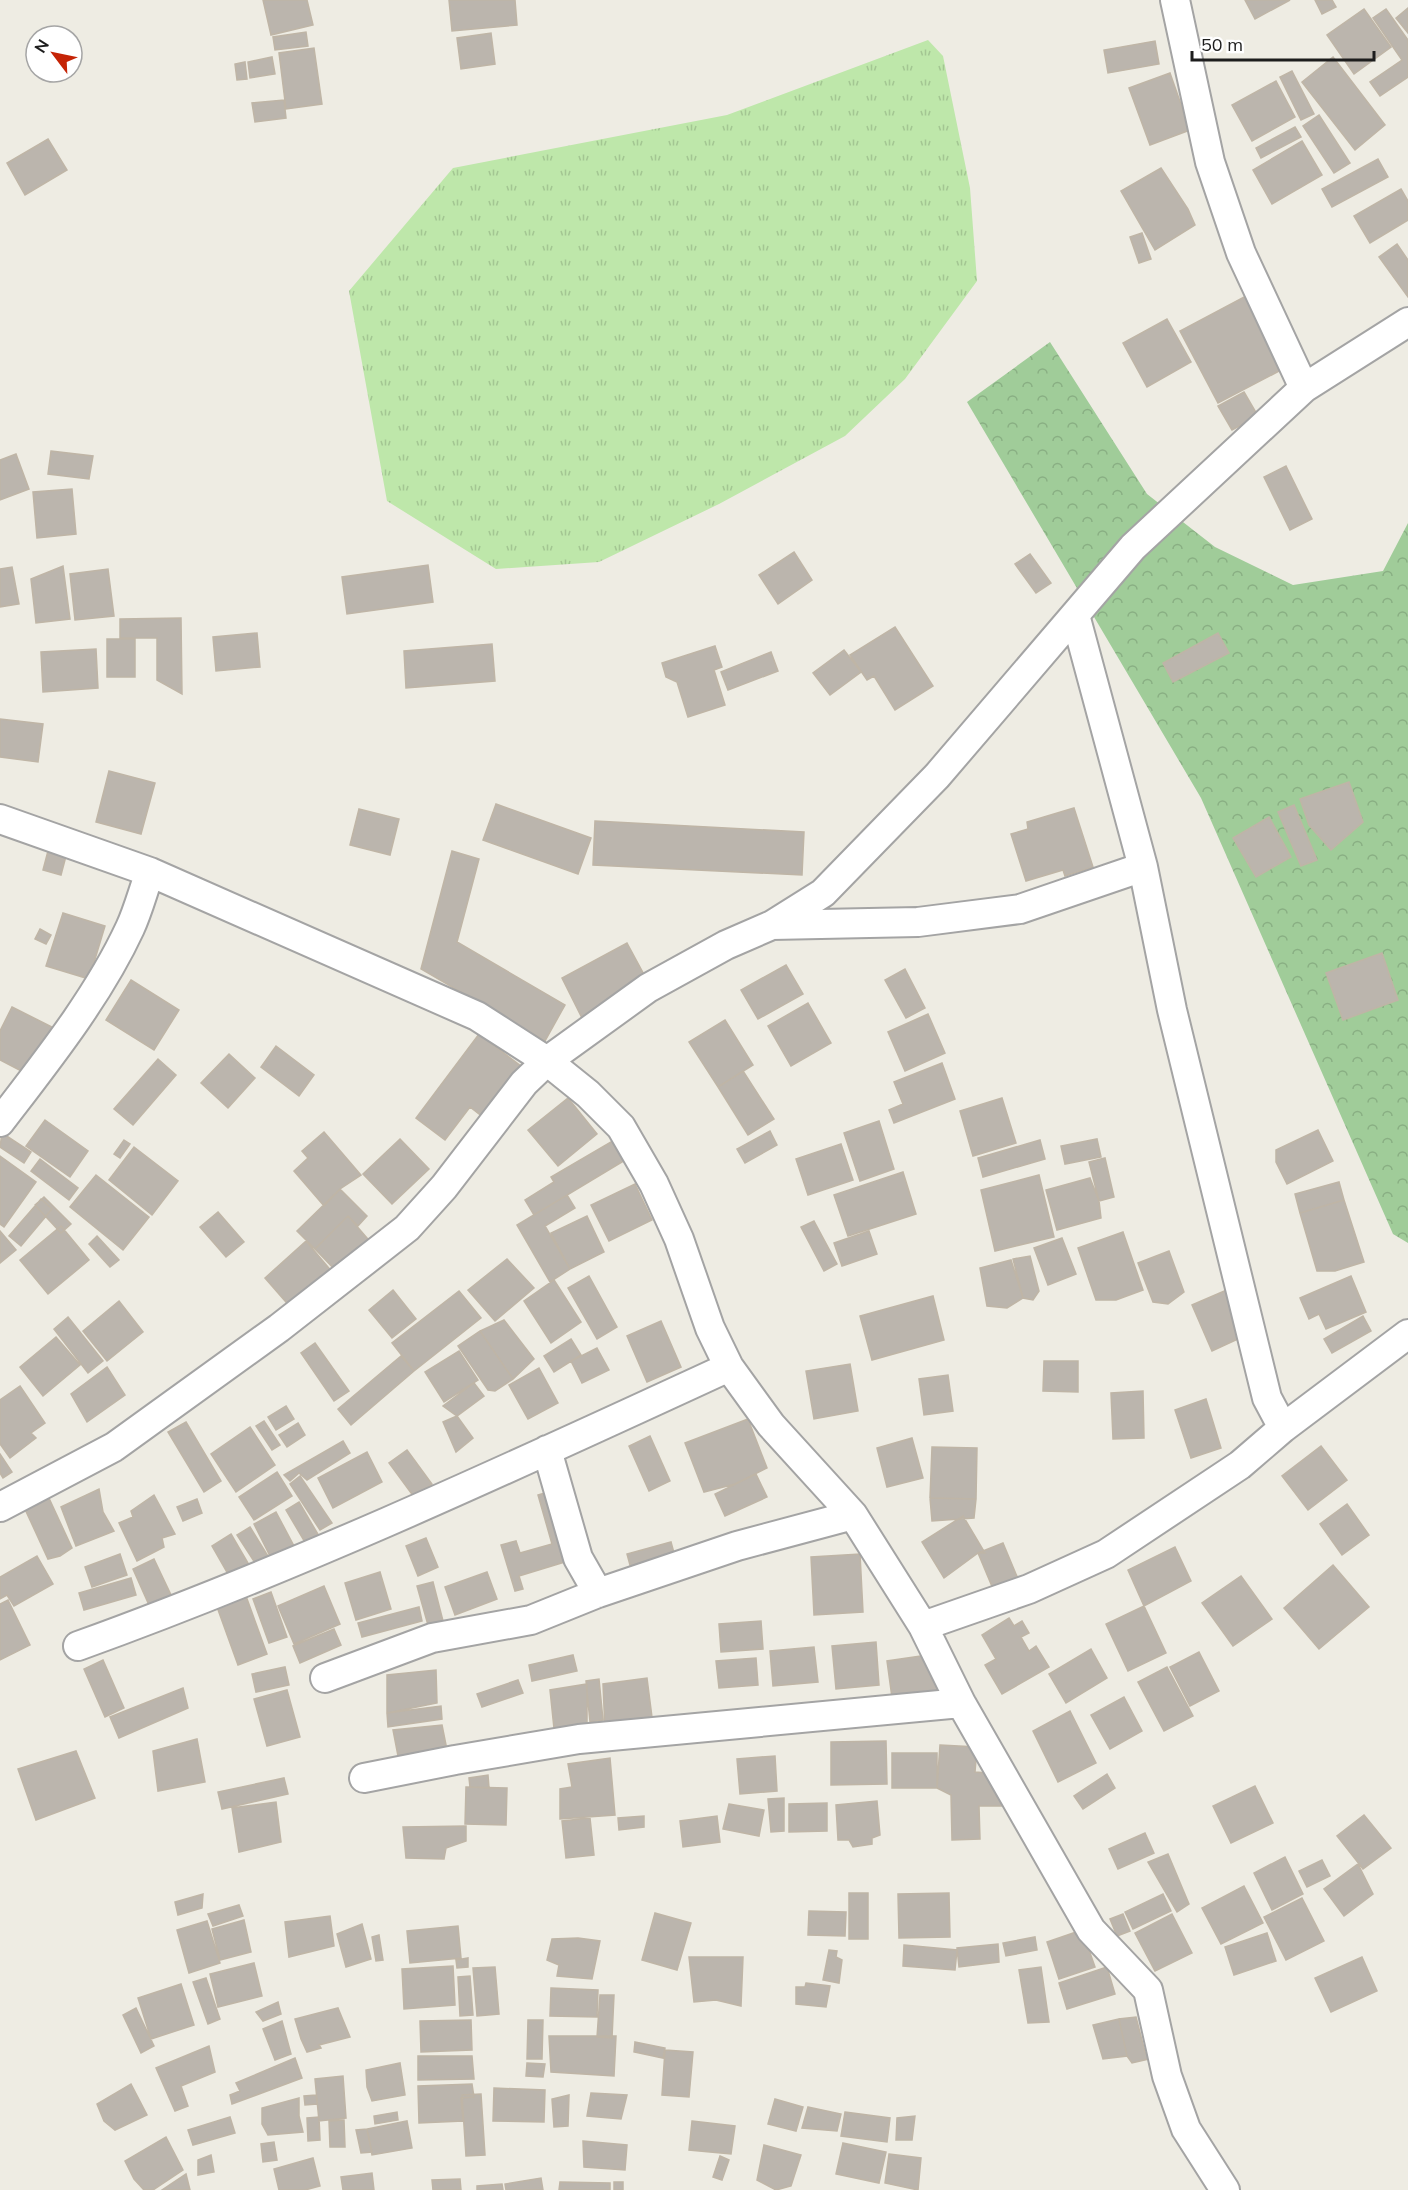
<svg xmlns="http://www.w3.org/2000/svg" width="1408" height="2190" font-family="Mulish,sans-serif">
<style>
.grass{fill:url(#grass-tufts)}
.forest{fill:url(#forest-crowns)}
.building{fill:#bbb5ad;stroke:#bfb5a6;stroke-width:1.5}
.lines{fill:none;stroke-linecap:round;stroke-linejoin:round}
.minor-casing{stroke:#a4a4a4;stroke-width:32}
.minor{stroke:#fff;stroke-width:28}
</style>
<defs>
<pattern id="grass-tufts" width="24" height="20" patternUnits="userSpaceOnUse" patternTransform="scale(1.5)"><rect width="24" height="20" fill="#bee7aa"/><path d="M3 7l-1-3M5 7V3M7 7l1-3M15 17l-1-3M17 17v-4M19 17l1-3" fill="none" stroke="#a3c692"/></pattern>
<pattern id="forest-crowns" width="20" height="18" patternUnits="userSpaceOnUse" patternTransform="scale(1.5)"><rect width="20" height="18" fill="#a0cc99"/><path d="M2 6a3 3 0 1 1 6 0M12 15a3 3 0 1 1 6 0" fill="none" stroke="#89af83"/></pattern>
</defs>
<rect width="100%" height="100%" fill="#eeece3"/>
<path class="grass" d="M928 40 943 56 970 188 977 281 905 379 845 436 719 504 599 562 496 569 387 501 349 291 453 168 727 115Z"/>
<path class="forest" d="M1050 342 1147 494 1215 547 1293 585 1383 571 1408 523V1243L1393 1234 1201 798 967 402Z"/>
<path class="building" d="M263 0H307L313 25 271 35Z
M449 0H515L517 25 452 31Z
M1245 0H1290L1255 19Z
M1315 0H1332L1336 7 1322 14Z
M1408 8V33L1396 18Z
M1364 9 1391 47 1354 74 1327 35Z
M1386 9 1408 40V77L1380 96 1370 82 1402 60 1373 18Z
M306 32 308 46 275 50 273 37Z
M491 33 495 64 461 69 457 38Z
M1155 41 1159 64 1108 73 1104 50Z
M314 48 322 104 286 109 279 53Z
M272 57 275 74 250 78 248 62Z
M1333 57 1385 125 1355 150 1302 82Z
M245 62 247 79 237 80 235 64Z
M1292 71 1314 114 1301 120 1280 77Z
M1170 73 1190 130 1150 145 1129 88Z
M1276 81 1295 117 1252 141 1232 105Z
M284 100 286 118 255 122 252 103Z
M1319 115 1350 163 1334 173 1303 126Z
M1295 127 1301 137 1261 158 1256 148Z
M48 139 67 170 25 195 7 163Z
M1302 141 1322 175 1272 204 1253 170Z
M1378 159 1388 177 1332 207 1322 189Z
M1161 168 1188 209 1195 225 1155 250 1121 191Z
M1401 189 1408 201V220L1370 243 1354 216Z
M1142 233 1151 259 1139 263 1130 237Z
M1397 244 1408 260V297L1379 257Z
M1246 296 1283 369 1218 403 1180 331Z
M1167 319 1191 362 1147 387 1123 343Z
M1244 392 1258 416 1232 430 1218 406Z
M51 451 93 456 89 479 48 474Z
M16 454 29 489 0 500V460Z
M1286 466 1312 519 1290 530 1264 477Z
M72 489 76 534 37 538 33 492Z
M794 552 812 580 778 604 759 575Z
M1030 554 1051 583 1036 593 1015 564Z
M428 565 433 602 347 614 342 577Z
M63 566 70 619 36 623 31 579Z
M12 567 19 604 0 607V569Z
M108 569 114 616 75 620 70 574Z
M181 618 182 694 157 680V638H120V619Z
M895 627 933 686 895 710 874 676 867 680 850 655Z
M257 633 260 667 216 671 213 637Z
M1218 633 1229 653 1173 682 1163 663Z
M107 639H135V677H107Z
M492 644 495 681 406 688 404 651Z
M715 646 722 667 714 670 725 705 688 717 677 682 666 677 662 663Z
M96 649 98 688 43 692 41 652Z
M844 650 861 672 830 695 813 673Z
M771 652 778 671 728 690 721 672Z
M0 719 43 724 38 762 0 757Z
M109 771 155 783 141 834 96 822Z
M1349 782 1363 822 1331 850 1309 825 1300 799Z
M496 804 591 838 578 874 483 840Z
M1294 805 1317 860 1301 866 1278 812Z
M1074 808 1093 867 1065 876 1063 870 1026 881 1011 834 1028 829 1027 822Z
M359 809 399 819 390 855 350 845Z
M1269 817 1291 857 1256 877 1233 838Z
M595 821 804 832 802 875 593 865Z
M48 851 66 856 61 875 43 870Z
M452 851 479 859 457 942 565 1005 545 1041 421 969Z
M63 913 105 926 89 979 46 966Z
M40 929 51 935 46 944 35 939Z
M627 943 648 982 582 1018 562 978Z
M1382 953 1398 1000 1343 1020 1326 973Z
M786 965 803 994 758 1019 741 990Z
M905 969 925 1008 906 1018 885 980Z
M131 980 179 1010 154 1050 106 1020Z
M808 1003 831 1043 791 1066 768 1026Z
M12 1007 54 1028 29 1075 0 1060V1031Z
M928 1014 945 1053 905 1071 888 1032Z
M725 1020 753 1065 718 1087 689 1042Z
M479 1034 526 1070 488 1121 470 1107 445 1140 416 1118Z
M276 1046 314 1075 299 1096 261 1067Z
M229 1054 255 1078 228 1108 201 1083Z
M158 1059 176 1075 133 1125 114 1109Z
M942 1063 955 1099 894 1123 889 1110 903 1104 894 1082Z
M743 1071 774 1119 748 1135 718 1087Z
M568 1098 597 1134 558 1166 528 1130Z
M1002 1098 1016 1143 973 1156 960 1111Z
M45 1120 88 1151 70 1177 26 1146Z
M879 1121 894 1169 860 1181 844 1133Z
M1318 1130 1333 1161 1287 1184 1276 1162V1150Z
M770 1131 777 1145 745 1163 737 1149Z
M324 1132 361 1175 340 1189 324 1206 294 1171 308 1158 302 1151Z
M2 1133 31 1152 24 1163 0 1147Z
M400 1139 429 1169 392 1204 363 1174Z
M616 1139 627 1159 534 1215 525 1200 554 1182 551 1177Z
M1097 1139 1101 1157 1065 1164 1061 1146Z
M124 1140 130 1144 120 1158 114 1154Z
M1040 1140 1045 1159 983 1177 978 1158Z
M841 1144 853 1180 808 1195 796 1159Z
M134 1147 178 1181 152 1215 109 1180Z
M0 1156 36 1182 4 1227 0 1224Z
M1105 1158 1114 1197 1099 1201 1089 1162Z
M40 1159 78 1188 69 1200 31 1171Z
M903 1172 916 1214 848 1236 834 1195Z
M96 1175 149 1217 123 1250 70 1207Z
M1039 1175 1054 1237 995 1251 981 1190Z
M1090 1178 1099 1201 1101 1218 1057 1230 1046 1190Z
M1339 1182 1344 1200 1300 1213 1295 1194Z
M635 1184 652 1220 609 1241 591 1205Z
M340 1189 367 1216 358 1226 348 1216 315 1249 297 1231Z
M567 1195 575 1208 545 1226 570 1269 550 1282 517 1225Z
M44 1197 71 1224 61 1233 35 1205Z
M41 1199 52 1209 21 1246 9 1236Z
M1344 1200 1364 1262 1335 1271H1317L1300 1213Z
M218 1212 244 1242 226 1257 200 1227Z
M348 1216 373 1245 340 1275 315 1249Z
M587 1216 604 1252 570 1269 551 1233Z
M814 1221 837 1264 824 1271 801 1227Z
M61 1226 89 1260 48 1294 20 1260Z
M0 1231 16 1250 0 1263Z
M869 1231 877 1254 842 1266 834 1243Z
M1123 1232 1143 1290 1116 1300H1096L1078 1248Z
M97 1236 119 1260 110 1267 89 1244Z
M1062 1238 1076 1274 1048 1285 1034 1248Z
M306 1241 333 1273 292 1309 265 1278Z
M1169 1251 1184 1292 1168 1304 1153 1302 1138 1263Z
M1030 1256 1039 1291 1033 1300 1023 1298 1013 1259Z
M507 1259 534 1288 495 1321 468 1290Z
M1011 1260 1023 1298 1007 1308 987 1306 980 1268Z
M589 1276 617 1327 597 1339 568 1288Z
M1351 1276 1366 1312 1326 1329 1319 1314 1309 1319 1300 1298Z
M554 1280 581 1322 551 1343 524 1301Z
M1229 1289 1249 1334 1212 1351 1192 1305Z
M393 1290 416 1319 392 1338 369 1310Z
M459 1291 481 1318 414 1371 392 1343Z
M933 1296 944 1340 872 1360 860 1316Z
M119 1301 143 1332 107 1361 83 1331Z
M1363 1316 1371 1331 1332 1353 1324 1339Z
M68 1317 103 1361 88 1373 54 1329Z
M504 1320 534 1359 513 1379 480 1331Z
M661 1321 681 1367 647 1382 627 1336Z
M480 1331 513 1379 495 1391 488 1390 458 1346Z
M56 1337 80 1365 43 1396 20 1367Z
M571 1339 581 1355 554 1372 544 1356Z
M315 1343 349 1391 334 1401 301 1353Z
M597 1348 609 1370 582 1383 571 1361Z
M459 1351 478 1380 444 1402 425 1372Z
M401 1356 414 1371 351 1425 338 1409Z
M1044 1361H1078V1392L1043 1391Z
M850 1364 858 1411 814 1419 806 1371Z
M107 1367 125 1395 87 1422 71 1394Z
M539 1368 558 1403 528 1419 509 1385Z
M948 1375 953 1411 924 1415 919 1379Z
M474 1383 484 1396 457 1416 443 1406Z
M20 1386 45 1423 31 1433 36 1438 10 1458 0 1444V1400Z
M1143 1391 1144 1438 1113 1439 1111 1393Z
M1206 1399 1221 1448 1191 1458 1175 1410Z
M286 1406 294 1419 276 1430 268 1417Z
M457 1416 473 1438 456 1452 443 1422Z
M748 1419 767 1468 735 1484 704 1492 685 1443Z
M264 1421 280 1445 272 1450 256 1426Z
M186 1422 221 1481 204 1492 168 1432Z
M298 1423 305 1435 287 1447 279 1435Z
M250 1427 275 1465 236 1492 211 1454Z
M650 1436 670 1481 649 1491 629 1446Z
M912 1438 923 1478 887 1487 877 1448Z
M343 1441 350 1453 307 1480 299 1473 290 1481 284 1475Z
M1321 1446 1347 1480 1308 1510 1282 1476Z
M932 1447 977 1448 976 1499 930 1498Z
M407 1450 432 1484 414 1497 389 1463Z
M367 1452 382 1482 333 1508 318 1478Z
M0 1454 12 1472 3 1478 0 1473Z
M277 1472 292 1496 254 1520 239 1497Z
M756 1474 767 1497 725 1516 715 1494Z
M300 1476 332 1523 320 1530 290 1484Z
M99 1489 103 1512 114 1531 76 1546 61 1507Z
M558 1489 578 1558 519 1576 523 1589 515 1591 501 1545 516 1541 520 1553 552 1544 538 1495Z
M154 1495 175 1534 162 1538 164 1547 137 1561 119 1523 133 1517 131 1511Z
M48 1496 72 1548 60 1556 48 1559 24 1507H34Z
M930 1498 976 1499 974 1518 932 1521Z
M197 1499 202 1513 183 1521 177 1507Z
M299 1502 319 1536 306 1544 286 1510Z
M1347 1504 1369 1535 1342 1555 1320 1524Z
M276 1512 295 1548 272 1560 254 1524Z
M963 1516 985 1553H978L944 1578 922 1542Z
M250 1527 271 1561 259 1569 237 1535Z
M231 1534 252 1570 232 1581 212 1546Z
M426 1538 438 1567 418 1576 406 1546Z
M671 1542 677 1564 633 1576 627 1554Z
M1003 1543 1021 1586 996 1596 978 1553Z
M1175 1547 1191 1581 1144 1606 1128 1570Z
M120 1554 127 1575 92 1587 85 1567Z
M860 1554 863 1612 814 1615 811 1557Z
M37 1556 53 1584 14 1606 7 1595 0 1599V1577Z
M154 1559 171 1595 149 1605 133 1569Z
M1333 1565 1369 1607 1319 1649 1284 1608Z
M380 1572 391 1609 356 1620 345 1583Z
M487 1572 497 1599 455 1615 445 1587Z
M1241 1576 1272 1619 1233 1646 1202 1603Z
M131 1578 136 1595 84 1610 79 1593Z
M433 1582 443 1621 428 1625 417 1586Z
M324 1586 340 1624 294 1644 278 1606Z
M271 1592 287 1637 269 1643 253 1599Z
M246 1596 267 1654 238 1665 217 1607Z
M8 1600 30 1645 0 1660V1604Z
M1144 1606 1166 1653 1128 1671 1106 1624Z
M419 1607 422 1621 362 1637 358 1623Z
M1009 1618 1014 1626 1022 1621 1029 1633 1021 1637 1029 1651 1036 1646 1049 1667 1002 1694 985 1665 996 1659 982 1635Z
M761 1621 763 1649 721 1652 719 1624Z
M334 1629 341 1645 300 1663 293 1646Z
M876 1642 879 1685 836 1689 832 1646Z
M814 1647 818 1682 773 1686 770 1651Z
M1091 1649 1107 1678 1066 1703 1049 1674Z
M1199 1652 1219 1691 1190 1706 1170 1667Z
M934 1654 941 1698 893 1705 887 1661Z
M573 1655 577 1671 532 1681 529 1665Z
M756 1658 758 1685 719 1688 716 1661Z
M103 1660 124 1708 105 1717 84 1669Z
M285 1667 289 1685 256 1692 252 1674Z
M1167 1667 1193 1716 1164 1731 1138 1682Z
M436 1670 437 1703 387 1713V1675Z
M647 1678 653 1725 605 1731 603 1684Z
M599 1679 603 1720 590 1722 586 1681Z
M518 1680 523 1693 482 1707 477 1694Z
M587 1684V1731L555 1738 550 1690Z
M183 1688 188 1708 119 1738 110 1717Z
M287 1690 300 1737 267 1746 254 1699Z
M1124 1697 1142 1731 1110 1749 1091 1715Z
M441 1706 442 1719 388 1727 387 1713Z
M1070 1711 1096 1763 1058 1782 1033 1731Z
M442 1725 447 1750 399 1761 393 1730Z
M197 1739 205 1782 158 1791 153 1751Z
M886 1741 887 1784 831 1785V1742Z
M940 1745 977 1747 975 1772 1001 1774 1010 1806H979L980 1839 952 1840 951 1795 937 1788Z
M76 1751 95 1798 36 1820 18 1769Z
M892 1753H937V1788H892Z
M775 1756 777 1791 740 1794 737 1759Z
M610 1758 615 1815 560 1819V1789L572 1787 568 1764Z
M1107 1774 1115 1788 1083 1809 1074 1796Z
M488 1775 489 1788 470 1787 469 1778Z
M284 1778 288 1794 222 1809 218 1792Z
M1255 1786 1273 1823 1231 1843 1213 1806Z
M466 1787 507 1788 506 1825 465 1824Z
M784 1798V1831L771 1832 768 1799Z
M877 1801 880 1835 872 1838V1844L853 1847 849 1840H838L836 1805Z
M276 1802 281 1842 239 1852 232 1808Z
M827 1803V1831L789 1832V1804Z
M729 1804 764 1810 759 1836 723 1829Z
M1364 1815 1391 1848 1363 1869 1337 1836Z
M644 1816V1827L619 1830 618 1818Z
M717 1816 720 1842 683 1847 680 1821Z
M590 1818 594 1855 566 1858 562 1821Z
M466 1826V1841L446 1848 444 1859 406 1858 403 1827Z
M1145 1833 1154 1853 1118 1869 1109 1849Z
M1168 1854 1189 1904 1177 1912 1148 1862Z
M1285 1857 1303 1894 1272 1910 1254 1873Z
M1322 1860 1330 1876 1307 1887 1299 1871Z
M1358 1864 1373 1894 1344 1916 1324 1889Z
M1244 1886 1263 1923 1221 1944 1202 1908Z
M849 1893H868V1939H849Z
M949 1893 950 1937 899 1938 898 1894Z
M203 1894 202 1908 178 1915 175 1902Z
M1163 1894 1171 1911 1133 1929 1125 1912Z
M1302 1898 1324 1941 1286 1960 1264 1917Z
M239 1905 243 1916 213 1926 208 1914Z
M809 1911 846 1912 845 1936 808 1935Z
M655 1913 691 1923 677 1970 642 1960Z
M1123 1914 1130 1931 1117 1936 1110 1919Z
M1172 1914 1192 1953 1155 1971 1135 1933Z
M330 1916 334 1946 289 1957 285 1922Z
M244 1920 251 1952 220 1960 212 1929Z
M207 1921 220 1963 189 1973 177 1930Z
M362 1924 371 1959 346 1967 337 1934Z
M458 1926 461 1958 410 1963 407 1931Z
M1082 1930 1095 1967 1059 1979 1047 1942Z
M1267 1933 1276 1961 1234 1975 1225 1947Z
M379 1935 383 1960 376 1961 372 1937Z
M1035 1937 1037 1950 1006 1956 1003 1943Z
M578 1938 600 1941 592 1979 557 1976 559 1965 547 1960 552 1939Z
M998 1944 999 1962 959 1967 957 1948Z
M904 1945 957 1950 955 1970 903 1966Z
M829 1950 837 1951 836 1957 842 1960 839 1983 823 1980Z
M689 1957H743L741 2006 716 2000 694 2002Z
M1362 1957 1377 1991 1331 2012 1315 1978Z
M468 1958V1967L457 1968 456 1960Z
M254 1963 262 1996 218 2007 210 1974Z
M453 1966 455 2005 404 2009 402 1969Z
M495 1967 499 2014 477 2016 473 1968Z
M1041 1967 1049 2022 1028 2023 1019 1970Z
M1107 1967 1115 1994 1067 2009 1059 1983Z
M470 1976 473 2015 460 2016 458 1977Z
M206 1978 220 2019 208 2024 193 1982Z
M806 1983 830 1986 826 2007 796 2004V1987H805Z
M181 1984 194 2025 151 2039 138 1998Z
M551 1988 598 1990 597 2017 550 2016Z
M600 1995H614L612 2038 597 2037Z
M278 2002 281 2014 263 2021 256 2012Z
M136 2008 154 2046 141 2053 123 2015Z
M338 2008 350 2037 319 2045 321 2048 307 2052 301 2039 295 2019Z
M1136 2017 1145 2052 1149 2059 1132 2063 1127 2056 1119 2019Z
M1119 2019 1127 2056 1103 2059 1093 2025Z
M471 2020 472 2050 421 2052 420 2021Z
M528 2020H543L542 2059H527Z
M282 2021 291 2054 275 2060 263 2029Z
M549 2036H616L614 2076 551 2072Z
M635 2042 665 2048 663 2058 634 2052Z
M209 2046 215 2072 181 2086 188 2106 175 2111 156 2068Z
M665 2050 693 2052 689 2097 662 2095Z
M418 2056H472L474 2079 418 2080Z
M295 2058 302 2078 232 2104 230 2095 240 2091 236 2083Z
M400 2063 405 2095 372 2101 367 2087 366 2070Z
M527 2063 545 2064 543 2077 526 2076Z
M343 2076 346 2118 319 2121 315 2079Z
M131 2084 147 2115 115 2130 104 2121 97 2104Z
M472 2084 474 2097 461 2098 463 2121 419 2123 418 2086Z
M494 2088 545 2090 544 2122 493 2121Z
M591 2093 627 2095 621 2119 587 2116Z
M481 2094 485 2155 466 2156 462 2095Z
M316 2095 317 2104 305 2105 304 2096Z
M569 2095 568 2126 554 2127 552 2099Z
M299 2098V2116L303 2132 268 2135 262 2124V2108Z
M775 2099 803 2107 796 2131 768 2124Z
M808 2107 841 2114 837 2131 802 2128Z
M397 2112 398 2120 375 2124 374 2116Z
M845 2112 890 2118 887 2142 841 2136Z
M915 2116 912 2140H896L897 2118Z
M230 2117 235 2133 193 2145 188 2130Z
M319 2117 320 2140 308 2141 307 2118Z
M344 2120 345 2147H330L329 2121Z
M407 2121 412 2148 372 2155 367 2129Z
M692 2121 735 2126 731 2154 689 2150Z
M367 2129 372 2152 361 2153 356 2130Z
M166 2137 183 2170 153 2190H144L134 2179 125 2161Z
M583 2141 627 2145 625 2170 584 2167Z
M274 2142 277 2160 263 2162 261 2144Z
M843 2143 886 2152 879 2183 836 2174Z
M764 2145 801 2155 791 2186 776 2190 757 2180Z
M889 2154 921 2158 918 2190 885 2183Z
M211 2155 214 2172 198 2175V2160Z
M720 2156 729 2160 722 2180 713 2177Z
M313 2158 320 2186 305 2190H279L274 2169Z
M372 2173 374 2190H343L341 2177Z
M186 2174 190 2190H162Z
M541 2178 543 2190H506L505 2184Z
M460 2179 461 2190H433L432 2180Z
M560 2182 610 2183V2190H559Z
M614 2182H623V2190H614Z
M502 2184 503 2190H477V2186Z"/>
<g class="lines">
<g class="minor-casing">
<path id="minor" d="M1175 0 1210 162 1241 253 1304 388
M1075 615 1143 867 1172 1010 1267 1398 1283 1428
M0 819 150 872 477 1016 547 1061 588 1094 621 1127 654 1184 679 1239 710 1328 729 1367 771 1425 853 1515 923 1626 961 1703 1091 1930 1148 1990 1167 2076 1186 2129 1225 2190
M772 925 918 922 1020 909 1143 867
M0 1122C46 1062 98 997 130 928 138 911 143 891 150 872
M547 1450 578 1558 598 1593
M0 1507 114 1447 279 1328 407 1228 444 1187 524 1083 547 1061 648 988 726 945 772 925 823 893 937 776 1133 547 1304 388 1408 322
M923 1626 1029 1589 1106 1554 1240 1465 1283 1428 1408 1334
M78 1646C300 1566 514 1466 729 1367
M325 1678 432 1638 531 1620 598 1593 737 1546 853 1515
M364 1778 455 1760 579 1739 961 1703"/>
</g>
<use href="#minor" class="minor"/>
</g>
<g transform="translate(54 54) rotate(302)"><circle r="28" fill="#ffffff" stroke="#a5a5a5" stroke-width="1.5"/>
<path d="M0-4.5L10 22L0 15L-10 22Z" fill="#c52406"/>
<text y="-9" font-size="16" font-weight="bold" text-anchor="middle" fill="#1d1d1d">N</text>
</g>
<path d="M1192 51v9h182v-9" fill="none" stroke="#1d1d1d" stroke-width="3"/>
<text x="1201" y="51" font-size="18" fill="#1d1d1d" stroke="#ffffff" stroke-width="4.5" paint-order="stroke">50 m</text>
</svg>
